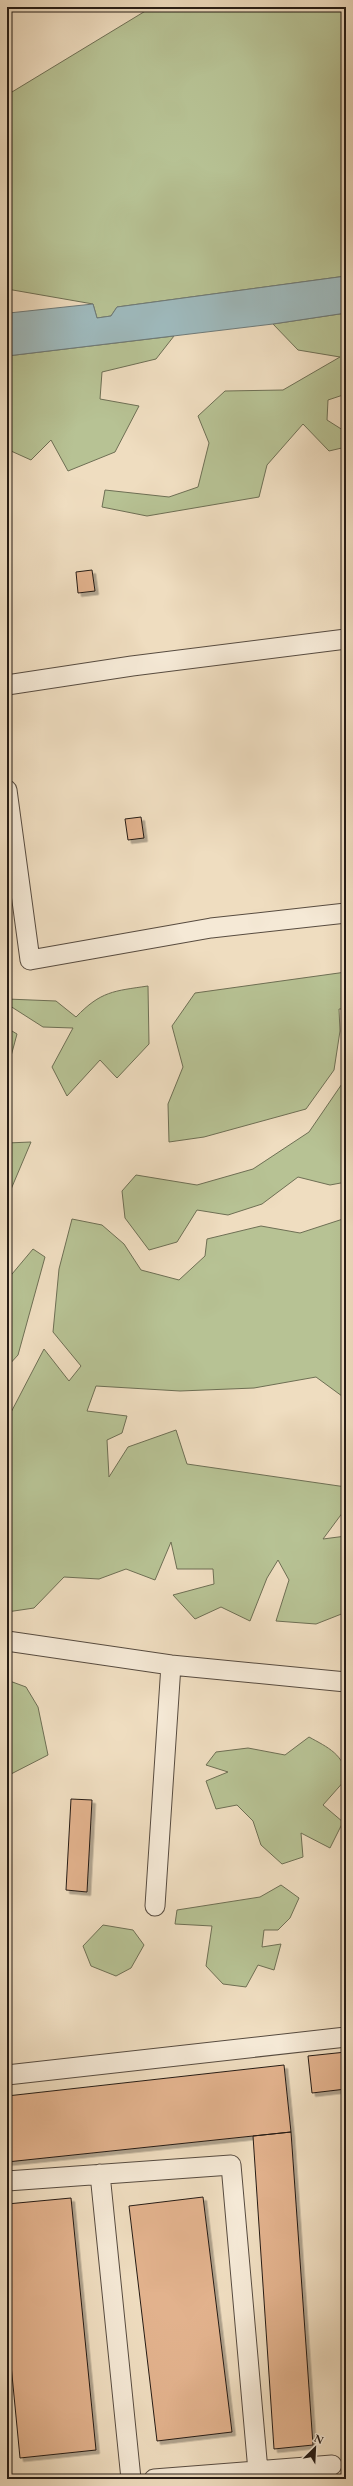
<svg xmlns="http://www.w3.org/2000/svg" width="353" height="2486" font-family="'EB Garamond',serif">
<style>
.green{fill:#b7c294;stroke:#6e6f54}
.water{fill:#9eb9bc;stroke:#6e7a79}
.building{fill:#e2b28d;stroke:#261c15;filter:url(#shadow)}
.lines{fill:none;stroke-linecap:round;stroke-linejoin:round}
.lane-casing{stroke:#584c40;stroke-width:21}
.lane{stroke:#f5e9d6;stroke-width:19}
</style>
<defs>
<filter id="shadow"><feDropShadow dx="3.5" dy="3.5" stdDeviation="0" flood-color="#0004"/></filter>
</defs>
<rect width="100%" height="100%" fill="#efddc0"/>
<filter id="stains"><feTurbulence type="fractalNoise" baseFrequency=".005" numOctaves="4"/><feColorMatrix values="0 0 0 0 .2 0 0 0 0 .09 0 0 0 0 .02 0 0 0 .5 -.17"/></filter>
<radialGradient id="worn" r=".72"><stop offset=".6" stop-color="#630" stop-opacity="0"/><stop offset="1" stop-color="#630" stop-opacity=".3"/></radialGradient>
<path class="green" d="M152 7H346V276L117 307 111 316 97 318 93 304 7 289V95Z
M346 313V394L328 400 327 420 346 432V447L329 451 303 424 267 465 259 497 147 516 102 507 105 490 169 497 198 487 209 443 198 416 225 391 283 390 340 357 298 350 273 324Z
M174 336 156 359 102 372 100 399 139 406 115 452 68 471 51 440 31 460 11 451 7 452V356Z
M346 972V1009H339L340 1031 334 1070 306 1109 204 1137 169 1142 168 1104 183 1067 172 1026 195 993Z
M148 986 149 1044 117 1078 100 1060 67 1096 52 1067 73 1028 43 1027 7 1004V999L56 1001 76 1017C101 991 114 991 148 986Z
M7 1028 17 1034 7 1071Z
M346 1078V1182L330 1185 298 1177 262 1204 228 1215 197 1210 177 1242 149 1250 125 1218 122 1191 136 1175 197 1185 253 1169 309 1132Z
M31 1142 9 1194 7 1202V1143Z
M346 1218V1399L316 1377 254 1388 180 1391 96 1386 87 1411 127 1416 122 1433 107 1440 109 1477 128 1447 176 1430 187 1464 346 1487V1508L323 1539 346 1536V1610L344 1613 316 1624 276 1621 289 1580 278 1560 267 1578 250 1621 221 1607 195 1619 173 1595 214 1584 213 1569H177L171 1542 155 1580 126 1569 99 1579 64 1577 34 1608 7 1612V1420L44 1349 69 1381 81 1366 53 1332 59 1269 72 1219 102 1225 124 1244 141 1270 179 1280 205 1256 207 1239 261 1226 300 1233Z
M33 1249 45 1257 18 1355 7 1367V1280Z
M7 1680 26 1687 38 1707 48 1755 11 1774 7 1782Z
M309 1737C327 1747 346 1755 346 1779L323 1805 343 1822 330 1848 301 1833 303 1857 282 1864 261 1845 253 1821 237 1805 216 1809 206 1781 228 1772 206 1765 216 1752 248 1748 285 1755Z
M281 1885 299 1898 290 1918 278 1930H264L262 1947 281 1944 274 1970 258 1965 246 1987 223 1984 206 1966 212 1926 175 1924 177 1910 260 1897Z
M103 1925 133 1930 144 1945 131 1968 116 1976 91 1966 83 1946Z"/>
<path class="water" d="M346 276V313L273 324 7 356V314L9 313 93 304 97 318 111 316 117 307Z"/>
<path class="building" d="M92 570 95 591 78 593 76 572Z
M141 817 144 838 128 840 125 819Z
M71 1799 92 1800 87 1892 66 1890Z
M346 2052V2089L312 2093 308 2056Z
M284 2065 291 2132 7 2162V2096Z
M291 2132 313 2445 274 2449 253 2136Z
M203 2197 232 2432 157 2441 129 2206Z
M71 2198 96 2450 20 2458 7 2323V2204Z"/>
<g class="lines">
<g class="lane-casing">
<path id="lane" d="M7 685 132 666 346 639
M7 790 30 960 211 928 346 913
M7 1641 171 1665 346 1682
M155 1906 171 1665
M7 2075 346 2037
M100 2174 131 2479
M7 2181 231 2165 258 2471
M154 2479 332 2465"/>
</g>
<use href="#lane" class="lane"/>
</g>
<rect width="353" height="2486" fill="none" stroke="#efddc0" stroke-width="24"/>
<rect x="8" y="8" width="337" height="2470" fill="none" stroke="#261c15" stroke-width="2"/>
<rect x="12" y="12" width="329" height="2462" fill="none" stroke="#261c15"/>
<g transform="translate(315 2448) rotate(24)" stroke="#f5e9d6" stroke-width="3" paint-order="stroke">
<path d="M0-3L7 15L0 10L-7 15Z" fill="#261c15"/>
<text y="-6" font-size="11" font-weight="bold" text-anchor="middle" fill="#261c15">N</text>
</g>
<rect width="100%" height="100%" filter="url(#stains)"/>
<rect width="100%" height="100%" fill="url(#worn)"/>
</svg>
